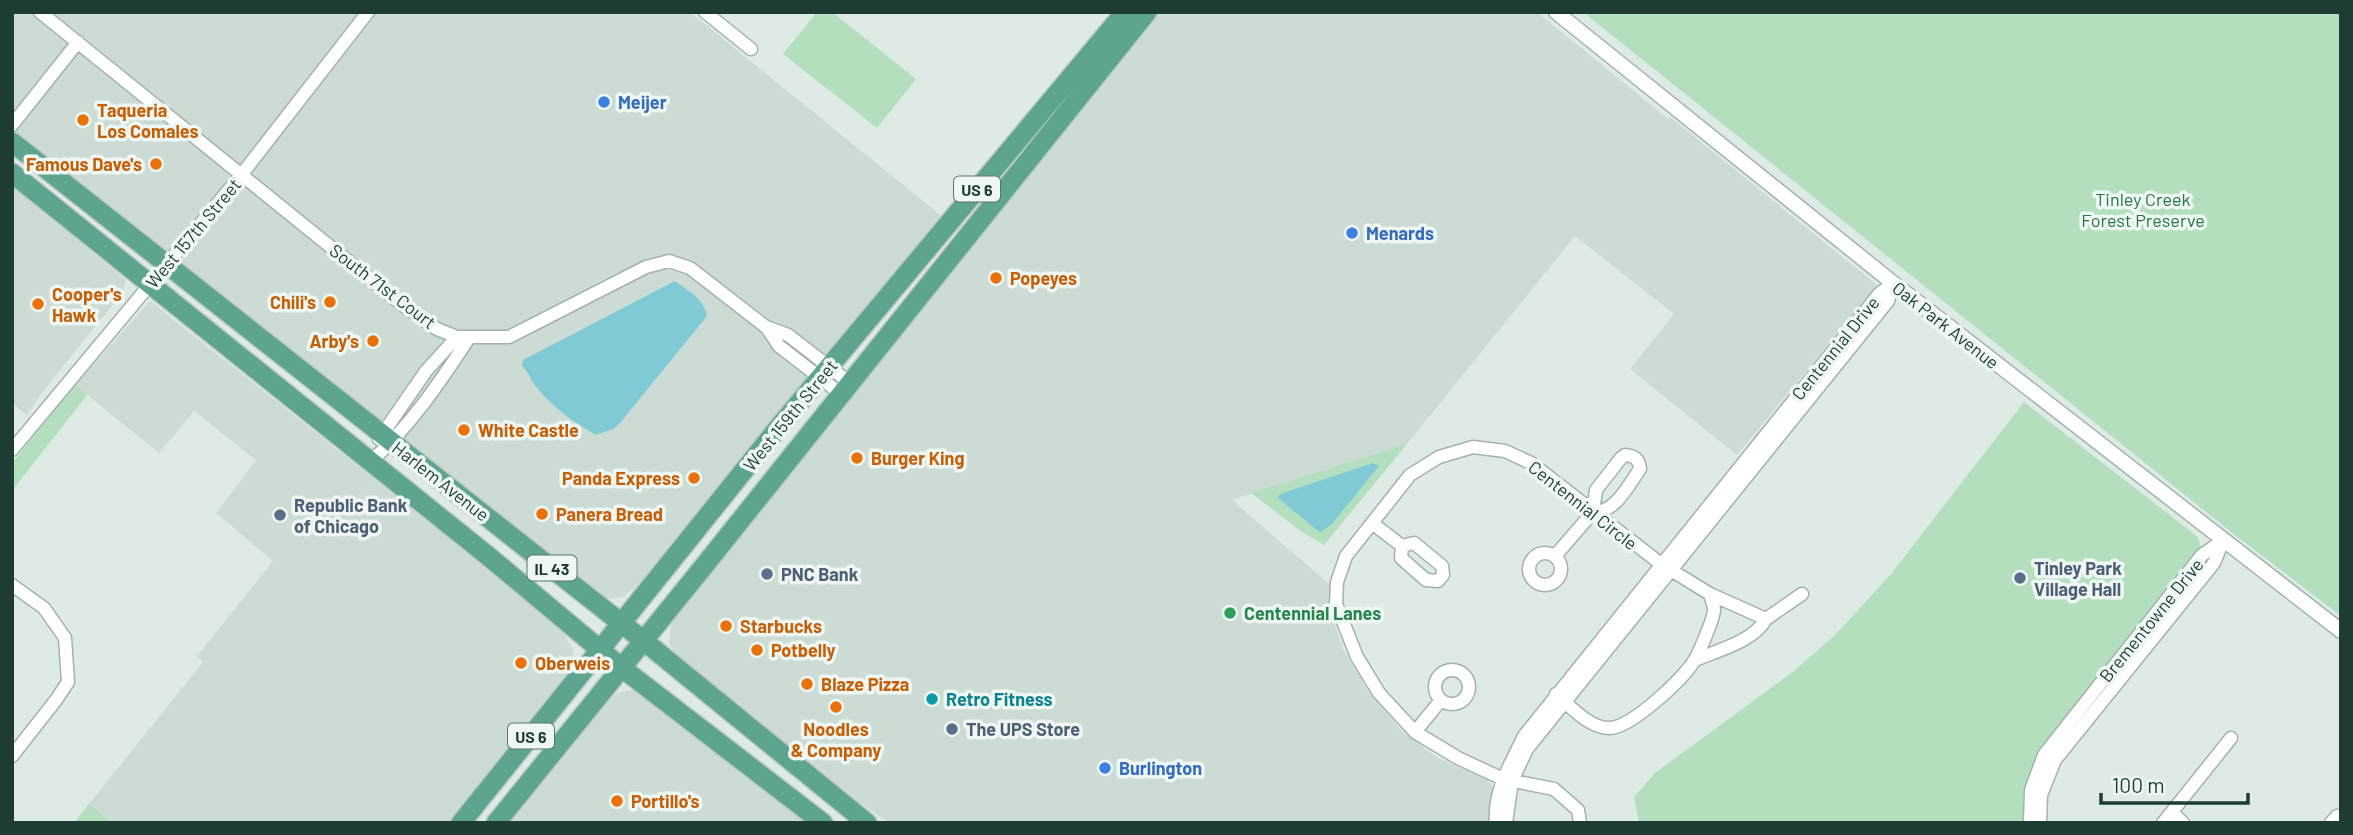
<svg xmlns="http://www.w3.org/2000/svg" width="2353" height="835" font-family="Barlow,sans-serif">
<style>
.built{fill:#ccdbd4}
.green{fill:#b4dfbf}
.water{fill:#80cad6}
.lines{fill:none;stroke-linecap:round;stroke-linejoin:round}
.minor-casing{stroke:#a1b3ac;stroke-width:15}
.tertiary-casing{stroke:#a1b3ac;stroke-width:17}
.primary-casing{stroke:#c0c8c6;stroke-width:22}
.minor{stroke:#fff;stroke-width:12}
.tertiary{stroke:#fff;stroke-width:14}
.primary{stroke:#5ea591;stroke-width:19}
.shop-dot{fill:#3f7fe0;stroke:#eef7f3;stroke-width:2.5}
.food-dot{fill:#e8710a;stroke:#eef7f3;stroke-width:2.5}
.service-dot{fill:#5c6f8a;stroke:#eef7f3;stroke-width:2.5}
.leisure-dot{fill:#2e9e5b;stroke:#eef7f3;stroke-width:2.5}
.culture-dot{fill:#0f9aa8;stroke:#eef7f3;stroke-width:2.5}
.labels{text-anchor:middle;dominant-baseline:central;stroke-width:7;stroke-linejoin:round;paint-order:stroke}
.shield{fill:#eef7f3;stroke:#5c746d;stroke-width:2}
.shield-label{font-size:16px;font-weight:bold;fill:#1e3c33}
.shop-label{font-size:18px;font-weight:bold;fill:#366cbe;stroke:#eef7f3;text-anchor:start}
.food-label{font-size:18px;font-weight:bold;fill:#c56008;stroke:#eef7f3;text-anchor:start}
.park-label{font-size:18px;fill:#257643;stroke:#eef7f3}
.street-label{font-size:18px;fill:#1e3c33;stroke:#eef7f3}
.service-label{font-size:18px;font-weight:bold;fill:#4e5e75;stroke:#eef7f3;text-anchor:start}
.leisure-label{font-size:18px;font-weight:bold;fill:#27864d;stroke:#eef7f3;text-anchor:start}
.culture-label{font-size:18px;font-weight:bold;fill:#0d838f;stroke:#eef7f3;text-anchor:start}
</style>
<rect width="100%" height="100%" fill="#deebe5"/>
<path class="built" d="M12 12H690L944 218 866 306 644 581 622 598H601L12 133Z
M1156 12H1537L1668 119 1670 117 1877 285 1737 455 1630 369 1674 314 1575 236 1407 444 1232 500 1329 584 1332 616 1343 649 1369 693 1402 731 1438 758 1487 780 1492 785 1493 789 1489 810V823H890L836 787 676 656 669 643 671 624 678 612Z
M12 185 126 280 123 292 41 394 27 416 12 402Z
M150 301 553 621 564 634 574 651 572 665 560 685 449 823H113L89 804 203 662 197 656 273 561 216 513 256 460 194 411 159 453 75 385Z
M628 690 638 691 808 823H510L608 702 617 693Z"/>
<path class="green" d="M817 12H832L916 79 877 128 783 54Z
M1583 12H2341V616L2231 532Z
M75 385 87 395 12 491V463Z
M2024 402 2198 537 2201 548 2041 750 2023 796 2024 823H1639L1634 797 1655 773 1794 671 1836 634 1891 574Z
M1407 444 1324 545 1302 532 1251 493Z
M89 804 113 823H74Z"/>
<path class="water" d="M673 282H676C689 291 704 299 707 316L620 423 613 429 596 435C575 423 553 408 538 389 531 382 529 372 522 366L523 360Z
M1373 463 1379 466 1332 524 1321 532 1317 530 1278 498V496L1283 493Z"/>
<g class="lines">
<g class="minor-casing">
<path id="minor" d="M40 12 400 303 437 329 457 337H509L646 267 669 261 690 268 766 327 788 335 850 383
M705 12 751 49
M12 125 78 42
M767 328 779 346 841 394
M379 439 426 371 457 337
M12 450 242 174 368 12
M1625 455C1635 456 1639 459 1640 469 1628 486 1615 513 1593 512L1596 490 1621 458Z
M370 462C410 427 440 382 469 338
M1372 523 1402 546
M1414 543 1442 566 1443 575 1438 581 1426 580 1401 558 1402 546Z
M1529 569a16 16 0 1 1 32 0a16 16 0 1 1-32 0Z
M1555 556 1593 512
M12 585 44 608 65 638 68 682 56 700 12 756
M1766 619 1802 594
M1695 660C1718 650 1753 642 1766 619L1710 594
M1435 687a17 17 0 1 1 34 0a17 17 0 1 1-34 0Z
M1556 694C1570 706 1590 729 1610 728 1632 727 1683 679 1694 661 1699 653 1714 618 1714 610 1714 605 1711 599 1710 594L1661 564 1531 463 1505 451 1473 447 1439 457 1410 475 1346 556 1337 582 1336 604 1357 657 1379 693 1415 732 1458 758 1503 779 1554 789 1578 810 1580 823
M1415 732 1441 700
M2172 812 2183 823
M1496 823C1493 792 1511 763 1524 736L1879 294 1893 283
M1506 823 1512 781 1527 749 1888 301 1893 283
M2030 823 2031 790 2044 755 2202 555 2224 540
M2040 823 2041 795 2055 760 2214 563 2223 541
M2163 823 2231 738
M2331 823 2337 816"/>
</g>
<g class="tertiary-casing">
<path id="tertiary" d="M1556 12 1893 283 2341 631"/>
</g>
<g class="primary-casing">
<path id="primary" d="M12 142 644 641 867 823
M12 173 488 556 622 668 823 823
M461 823 778 428 1125 12
M496 823 704 566 1147 12"/>
</g>
<use href="#minor" class="minor"/>
<use href="#tertiary" class="tertiary"/>
<use href="#primary" class="primary"/>
</g>
<g class="shop-dot">
<circle cx="604" cy="102" r="7"/>
<circle cx="1352" cy="233" r="7"/>
<circle cx="1105" cy="768" r="7"/>
</g>
<g class="food-dot">
<circle cx="83" cy="120" r="7"/>
<circle cx="156" cy="164" r="7"/>
<circle cx="996" cy="278" r="7"/>
<circle cx="330" cy="302" r="7"/>
<circle cx="38" cy="304" r="7"/>
<circle cx="373" cy="341" r="7"/>
<circle cx="464" cy="430" r="7"/>
<circle cx="857" cy="458" r="7"/>
<circle cx="694" cy="478" r="7"/>
<circle cx="542" cy="514" r="7"/>
<circle cx="726" cy="626" r="7"/>
<circle cx="757" cy="650" r="7"/>
<circle cx="521" cy="663" r="7"/>
<circle cx="807" cy="684" r="7"/>
<circle cx="836" cy="707" r="7"/>
<circle cx="617" cy="801" r="7"/>
</g>
<g class="service-dot">
<circle cx="280" cy="515" r="7"/>
<circle cx="767" cy="574" r="7"/>
<circle cx="2020" cy="578" r="7"/>
<circle cx="952" cy="729" r="7"/>
</g>
<circle class="leisure-dot" cx="1230" cy="613" r="7"/>
<circle class="culture-dot" cx="932" cy="699" r="7"/>
<g class="labels">
<g class="shield">
<rect x="954" y="176.5" width="46" height="25" rx="5"/>
<rect x="527.5" y="555.5" width="49" height="25" rx="5"/>
<rect x="508" y="723.5" width="46" height="25" rx="5"/>
</g>
<g class="shield-label">
<text x="977" y="189">US 6</text>
<text x="552" y="568">IL 43</text>
<text x="531" y="736">US 6</text>
</g>
<g class="shop-label">
<text x="618" y="102">Meijer</text>
<text x="1366" y="233">Menards</text>
<text x="1119" y="768">Burlington</text>
</g>
<g class="food-label">
<text x="97" y="110">Taqueria<tspan x="97" dy="21">Los Comales</tspan></text>
<text x="142" y="164" text-anchor="end">Famous Dave's</text>
<text x="1010" y="278">Popeyes</text>
<text x="52" y="294">Cooper's<tspan x="52" dy="21">Hawk</tspan></text>
<text x="316" y="302" text-anchor="end">Chili's</text>
<text x="359" y="341" text-anchor="end">Arby's</text>
<text x="478" y="430">White Castle</text>
<text x="871" y="458">Burger King</text>
<text x="680" y="478" text-anchor="end">Panda Express</text>
<text x="556" y="514">Panera Bread</text>
<text x="740" y="626">Starbucks</text>
<text x="771" y="650">Potbelly</text>
<text x="535" y="663">Oberweis</text>
<text x="821" y="684">Blaze Pizza</text>
<text x="836" y="729" text-anchor="middle">Noodles<tspan x="836" dy="21">&amp; Company</tspan></text>
<text x="631" y="801">Portillo's</text>
</g>
<g class="park-label">
<text x="2143" y="199">Tinley Creek<tspan x="2143" dy="21">Forest Preserve</tspan></text>
</g>
<g class="street-label">
<text transform="translate(193 233) rotate(-50)">West 157th Street</text>
<text transform="translate(383 286) rotate(37)">South 71st Court</text>
<text transform="translate(1946 325) rotate(38)">Oak Park Avenue</text>
<text transform="translate(1835 348) rotate(-51)">Centennial Drive</text>
<text transform="translate(790 415) rotate(-51)">West 159th Street</text>
<text transform="translate(441 481) rotate(38)">Harlem Avenue</text>
<text transform="translate(1583 505) rotate(38)">Centennial Circle</text>
<text transform="translate(2151 620) rotate(-51)">Brementowne Drive</text>
</g>
<g class="service-label">
<text x="294" y="505">Republic Bank<tspan x="294" dy="21">of Chicago</tspan></text>
<text x="2034" y="568">Tinley Park<tspan x="2034" dy="21">Village Hall</tspan></text>
<text x="781" y="574">PNC Bank</text>
<text x="966" y="729">The UPS Store</text>
</g>
<g class="leisure-label">
<text x="1244" y="613">Centennial Lanes</text>
</g>
<g class="culture-label">
<text x="946" y="699">Retro Fitness</text>
</g>
</g>
<rect width="2353" height="835" fill="none" stroke="#1e3c33" stroke-width="28"/>
<path d="M2101 793v10h147v-10" fill="none" stroke="#1e3c33" stroke-width="3.5"/>
<text x="2112" y="793" font-size="21" fill="#1e3c33" stroke="#eef7f3" stroke-width="5" paint-order="stroke">100 m</text>
</svg>
